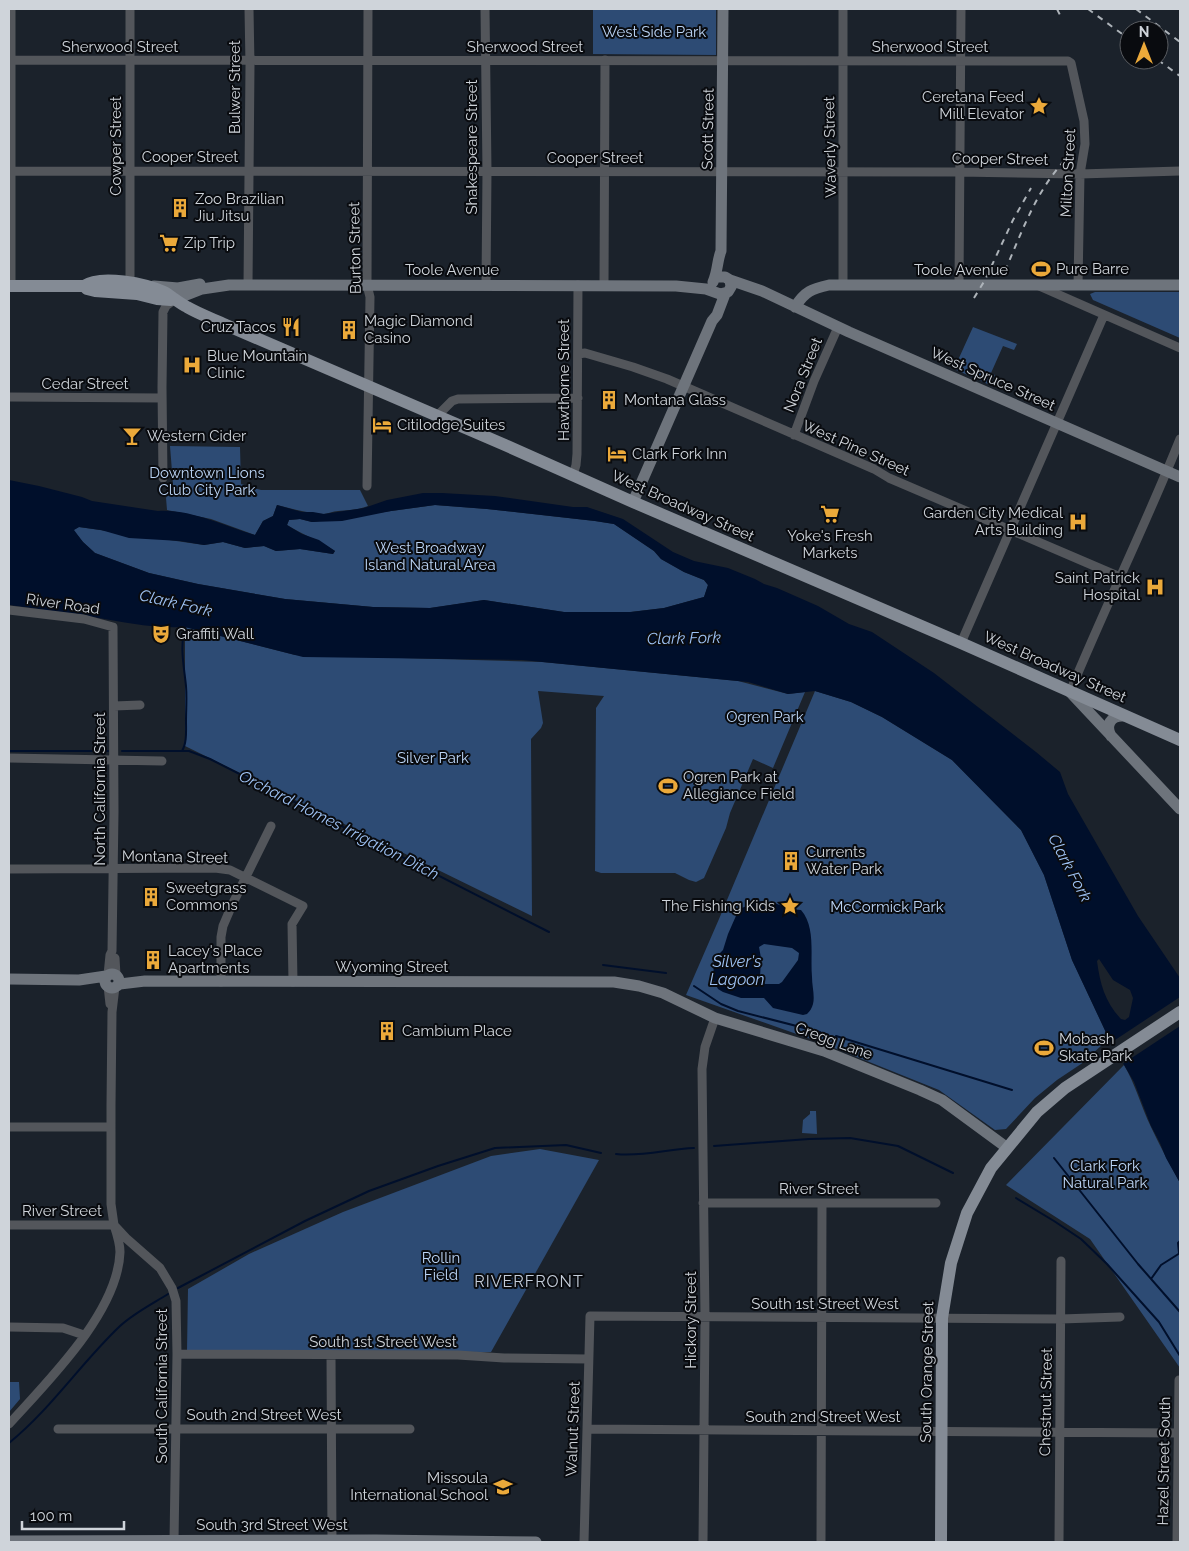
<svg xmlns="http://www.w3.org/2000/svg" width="1189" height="1551" font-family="Raleway,sans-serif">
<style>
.green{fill:#2d4b74}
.water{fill:#000f2b;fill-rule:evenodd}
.pier{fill:#1b222b}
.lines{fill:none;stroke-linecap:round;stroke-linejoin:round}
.stream{stroke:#000f2b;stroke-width:2}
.street{stroke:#53565b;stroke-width:9}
.secondary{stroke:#6e747c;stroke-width:11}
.primary{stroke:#848b95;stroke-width:12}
.rail{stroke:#adb3b9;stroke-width:2;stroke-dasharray:6 6;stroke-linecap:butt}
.labels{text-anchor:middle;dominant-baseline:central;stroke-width:4;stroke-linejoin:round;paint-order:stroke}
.park-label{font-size:15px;fill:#bbd4f5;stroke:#090b0f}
.street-label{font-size:15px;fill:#cfd4da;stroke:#090b0f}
.poi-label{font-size:15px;fill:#cfd4da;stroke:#090b0f;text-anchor:start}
.water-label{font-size:16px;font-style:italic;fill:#9ec2f4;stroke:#090b0f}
.neighbourhood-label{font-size:16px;letter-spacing:1px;fill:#c4cdda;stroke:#090b0f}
</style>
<rect width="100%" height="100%" fill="#1b222b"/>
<path class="green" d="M593 9H716V55L593 54Z
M1095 292H1180V338L1093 300 1090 294Z
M973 327 1017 344 1014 350 1003 346 991 373 995 375 990 385 954 369Z
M170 446 240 447 241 484 261 490H360L368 506C358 510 348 510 338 511 333 511 328 514 323 514 307 513 292 509 277 505L273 516 263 521 255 535 211 519 167 510 166 498 173 484Z
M435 505 487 509 595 521 614 524 654 551 661 559 684 572 704 580 708 585 704 597 664 608 630 612H564L484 600 430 608 373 607 285 599 198 584 149 573 95 553 83 542 73 530 79 527 204 545 223 542 245 548 264 546 276 551 300 549 333 554 335 551C319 540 303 535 287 525L289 520 300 519 312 522Z
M185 627 295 655 542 662 738 681 788 694 805 692 773 768 753 759 730 813 726 828 704 878 696 882 689 880 675 873H601L595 871 596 708 604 696 538 691 543 723 541 728 531 739 532 916 185 746Z
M815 691 851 702 882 717 952 760 1021 830 1044 875 1072 960 1110 1041 1102 1045 1081 1064 1057 1080 1035 1098 1006 1129 995 1130 939 1090 822 1043 686 995 719 919Z
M1124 1065C1136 1086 1141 1106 1151 1127 1160 1146 1170 1165 1180 1183V1368L1090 1239 1006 1185Z
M810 1111H816L817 1134 802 1133 803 1120 810 1114Z
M540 1149 599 1160 491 1352 187 1351 188 1289 249 1254 343 1212 491 1156Z
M9 1382H19L20 1399 9 1412Z"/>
<path class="water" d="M9 480 39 486 82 497 92 501 158 511C192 509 223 526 255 535L263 521 273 516 277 505 302 512H313L324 514 364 508 387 500 423 493H442L495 496 573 507H587L623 519 673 552 694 561 728 568 755 579 764 584 777 588 818 606 849 624 872 632 934 673 1036 752 1060 772 1068 794 1138 916 1180 978V1183L1166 1158 1160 1143 1151 1126 1134 1082 1110 1041 1072 960 1044 875 1021 830 952 760 882 717 851 702 815 691 788 694 748 682 522 660 303 657 185 627C153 629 124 622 93 617 65 612 37 609 9 605ZM435 505 487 509 595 521 614 524 654 551 661 559 684 572 704 580 708 585 704 597 664 608 631 612H564L484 600 430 608 373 607 285 599 198 584 149 573 95 553 83 542 74 530 79 527 101 530 129 538 180 541 204 545 223 542 245 548 264 546 276 551 300 549 333 554 335 551 319 540 302 534 287 525 289 520 300 519 312 522 342 521 391 511ZM1099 959 1113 980 1130 990 1133 998 1129 1017 1125 1020 1121 1019C1105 1002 1100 984 1097 961Z
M760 901 777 904 790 909 801 910C816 927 810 955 812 977 812 986 815 996 813 1004 812 1008 810 1011 807 1014L803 1015 773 1008 764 998H741L723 992 718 989 713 979 714 963 717 956 723 950 728 934 739 909ZM764 944 792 948 799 953 798 960 782 982 779 984H765L760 978 761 958 759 947Z"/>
<path class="pier" d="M1180 997V1026L1121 1065 1109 1044Z"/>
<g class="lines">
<path class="stream" d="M9 751H108
M122 751H189L210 759 549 932
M182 751C187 743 186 731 186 721 186 710 187 698 186 686 184 665 179 646 186 625
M603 965 666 973
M694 986 721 1004 738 1011 820 1032
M836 1036 1012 1090
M714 1146 809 1139 850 1138 898 1146 953 1173
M616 1154C642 1157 668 1149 694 1148
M1054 1158 1138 1264 1180 1312
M1016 1198 1054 1221 1081 1239 1107 1264 1159 1322 1180 1356
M1179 1253 1178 1243 1180 1241
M1151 1279 1161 1265 1180 1253
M178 1288 305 1221 369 1191 438 1166 495 1148 566 1145 601 1153
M9 1443C51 1409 81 1363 120 1326 134 1313 152 1304 168 1294"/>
<path class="street" d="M11 9V286
M130 9V283
M485 9 487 171 486 285
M843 9V284
M9 60 1068 61 1071 63 1084 121 1085 144 1080 174 1078 285
M9 171 959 172 1080 174 1180 171
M959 284 961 9
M248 285 250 65 249 9
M604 285 605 60
M1039 286 1180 348
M578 354 585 353 633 367 667 379 874 469 889 478 1120 577
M9 397 162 398
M437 416 452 401 458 399 578 398
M794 435 814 381 838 327
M573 475 576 465 577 454 578 285
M163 478 162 387 163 312 166 306 174 300
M367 486 370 297 367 285 368 9
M9 610 84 619 113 627 114 812 112 951 110 955 108 975
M961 643 1104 315
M1070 692C1105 607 1146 524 1180 439
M114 706 140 705
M9 758 162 761
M9 869 215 868 230 870 303 906 292 924 293 982
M115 958 116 975
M221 982V937L223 926 232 905 271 826
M108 986 110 1004
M115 987 112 1012 111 1106V1204L114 1225 127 1239 160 1268 172 1288 176 1301 177 1354 174 1541
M9 1127H111
M703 1203H936
M9 1225H114C117 1234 120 1243 120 1252 118 1312 48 1381 9 1424
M9 1327 63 1328 84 1335
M177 1354 458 1355 504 1358 588 1359
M331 1355 332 1540
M58 1429H410
M587 1429 1180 1433
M584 1542 590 1316 1061 1319 1120 1317
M703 1542 705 1318 702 1069 705 1047 715 1018
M821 1542 822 1203
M1059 1542 1061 1261
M1177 1542 1179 1380"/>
<path class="secondary" d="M730 280 762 291 849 332 1180 477
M713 282C718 271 717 261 721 251L723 9
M154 286 178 288 200 284
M174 300 202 289 229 285H248L676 286 706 289 720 294 728 292 731 287 730 280 725 277H716
M795 307C805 291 812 289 829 285H1180
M633 502 712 321 717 315 725 294
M1070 692 1180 809
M1111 736C1105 725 1111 716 1122 716
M105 981a7 7 0 1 1 14 0a7 7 0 1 1-14 0Z
M9 979 79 980 106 976
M117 986 120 984 145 981 614 982 639 986 663 993 715 1018 824 1051 920 1090 942 1100 1006 1147
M9 1541 376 1540 536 1542"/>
<path class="primary" d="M9 286H84C101 274 146 284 164 292 171 296 179 303 187 307 199 314 213 319 226 325L505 445 633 502 961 643 1180 740
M84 286 87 289 95 291 137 294 157 299 171 300
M941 1542 942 1318 951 1263 967 1213 991 1168 1037 1112 1065 1088 1180 1012"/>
<path class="rail" d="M1057 9 1061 17
M1088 9 1129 39
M1136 9 1180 42
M1158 60 1180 76
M1005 271C1023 229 1038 185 1072 153
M974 298 985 280 1013 220 1031 188"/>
</g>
<defs>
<g id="sight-bare" transform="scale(1.5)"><path d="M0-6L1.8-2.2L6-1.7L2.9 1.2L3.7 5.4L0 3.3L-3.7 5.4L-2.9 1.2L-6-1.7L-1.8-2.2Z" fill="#eba93a" stroke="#090b0f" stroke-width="2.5" paint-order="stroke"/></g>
<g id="building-bare" transform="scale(1.5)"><path d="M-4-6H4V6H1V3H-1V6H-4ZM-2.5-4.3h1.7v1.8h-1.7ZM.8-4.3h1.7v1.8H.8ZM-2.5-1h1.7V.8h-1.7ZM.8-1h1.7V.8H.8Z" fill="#eba93a" stroke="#090b0f" stroke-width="2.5" paint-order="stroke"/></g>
<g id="supermarket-bare" transform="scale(1.5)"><path d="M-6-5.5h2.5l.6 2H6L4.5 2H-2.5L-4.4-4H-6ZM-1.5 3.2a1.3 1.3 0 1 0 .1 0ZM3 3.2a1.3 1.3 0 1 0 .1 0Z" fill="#eba93a" stroke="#090b0f" stroke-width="2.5" paint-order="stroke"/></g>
<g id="stadium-bare" transform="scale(1.5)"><path d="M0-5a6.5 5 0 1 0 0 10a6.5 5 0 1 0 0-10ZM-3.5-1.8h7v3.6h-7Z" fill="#eba93a" stroke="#090b0f" stroke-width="2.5" paint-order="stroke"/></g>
<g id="restaurant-bare" transform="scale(1.5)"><path d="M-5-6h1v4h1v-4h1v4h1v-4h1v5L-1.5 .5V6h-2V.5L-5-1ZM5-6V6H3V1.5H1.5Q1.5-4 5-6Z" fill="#eba93a" stroke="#090b0f" stroke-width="2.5" paint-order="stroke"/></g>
<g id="hospital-bare" transform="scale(1.5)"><path d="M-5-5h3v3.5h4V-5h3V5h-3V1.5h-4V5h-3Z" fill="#eba93a" stroke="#090b0f" stroke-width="2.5" paint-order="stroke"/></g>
<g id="hotel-bare" transform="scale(1.5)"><path d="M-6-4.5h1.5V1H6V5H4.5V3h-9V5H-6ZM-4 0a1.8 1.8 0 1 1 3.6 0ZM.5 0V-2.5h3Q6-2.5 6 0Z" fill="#eba93a" stroke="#090b0f" stroke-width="2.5" paint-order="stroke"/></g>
<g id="bar-bare" transform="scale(1.5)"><path d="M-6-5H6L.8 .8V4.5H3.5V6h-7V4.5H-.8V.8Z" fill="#eba93a" stroke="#090b0f" stroke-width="2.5" paint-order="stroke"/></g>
<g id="theatre-bare" transform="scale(1.5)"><path d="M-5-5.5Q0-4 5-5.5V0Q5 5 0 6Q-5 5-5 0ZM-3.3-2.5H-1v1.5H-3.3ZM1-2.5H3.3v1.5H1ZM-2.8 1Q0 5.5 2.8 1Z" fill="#eba93a" stroke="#090b0f" stroke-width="2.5" paint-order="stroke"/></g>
<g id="school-bare" transform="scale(1.5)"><path d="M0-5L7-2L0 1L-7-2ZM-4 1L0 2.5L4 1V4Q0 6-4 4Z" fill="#eba93a" stroke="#090b0f" stroke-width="2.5" paint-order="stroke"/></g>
</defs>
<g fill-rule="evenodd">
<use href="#sight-bare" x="1039" y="106"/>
<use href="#building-bare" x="180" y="208"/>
<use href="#supermarket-bare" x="169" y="243"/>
<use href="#stadium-bare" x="1041" y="269"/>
<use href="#restaurant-bare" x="291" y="327"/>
<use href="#building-bare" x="349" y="330"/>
<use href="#hospital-bare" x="192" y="365"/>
<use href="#building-bare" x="609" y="400"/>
<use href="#hotel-bare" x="382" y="425"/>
<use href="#bar-bare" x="132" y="436"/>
<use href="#hotel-bare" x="617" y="454"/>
<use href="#supermarket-bare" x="830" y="514"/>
<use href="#hospital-bare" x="1078" y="522"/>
<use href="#hospital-bare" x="1155" y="587"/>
<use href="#theatre-bare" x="161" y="634"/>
<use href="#stadium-bare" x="668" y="786"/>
<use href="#building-bare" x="791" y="861"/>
<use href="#building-bare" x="151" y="897"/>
<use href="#sight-bare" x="790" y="906"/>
<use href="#building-bare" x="153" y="960"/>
<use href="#building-bare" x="387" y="1031"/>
<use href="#stadium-bare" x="1044" y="1048"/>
<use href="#school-bare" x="503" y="1487"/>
</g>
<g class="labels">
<g class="park-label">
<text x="654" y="32">West Side Park</text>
<text x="207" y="473">Downtown Lions<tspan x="207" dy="17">Club City Park</tspan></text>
<text x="430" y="548">West Broadway<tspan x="430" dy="17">Island Natural Area</tspan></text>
<text x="765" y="717">Ogren Park</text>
<text x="433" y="758">Silver Park</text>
<text x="887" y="907">McCormick Park</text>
<text x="1105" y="1166">Clark Fork<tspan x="1105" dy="17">Natural Park</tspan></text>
<text x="441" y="1258">Rollin<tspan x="441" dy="17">Field</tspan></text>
</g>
<g class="street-label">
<text x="120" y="47">Sherwood Street</text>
<text x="525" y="47">Sherwood Street</text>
<text x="930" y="47">Sherwood Street</text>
<text transform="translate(235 87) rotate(-90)">Bulwer Street</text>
<text transform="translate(708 129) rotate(-89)">Scott Street</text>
<text transform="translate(116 146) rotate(-90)">Cowper Street</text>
<text transform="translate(472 147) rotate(-90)">Shakespeare Street</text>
<text transform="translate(830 147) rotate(-91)">Waverly Street</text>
<text x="190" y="157">Cooper Street</text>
<text x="595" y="158">Cooper Street</text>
<text transform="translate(1000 159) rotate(1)">Cooper Street</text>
<text transform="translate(1068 173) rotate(-87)">Milton Street</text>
<text transform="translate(355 248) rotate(-91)">Burton Street</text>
<text x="452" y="270">Toole Avenue</text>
<text x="961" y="270">Toole Avenue</text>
<text transform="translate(803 375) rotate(-68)">Nora Street</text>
<text transform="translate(993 379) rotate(24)">West Spruce Street</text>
<text transform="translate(564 380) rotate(-90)">Hawthorne Street</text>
<text x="85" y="384">Cedar Street</text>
<text transform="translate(856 448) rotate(24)">West Pine Street</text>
<text transform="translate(683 506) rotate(24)">West Broadway Street</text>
<text transform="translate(63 604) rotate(8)">River Road</text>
<text transform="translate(1055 667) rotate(24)">West Broadway Street</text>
<text transform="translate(100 789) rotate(-90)">North California Street</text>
<text transform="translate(175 857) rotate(1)">Montana Street</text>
<text x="392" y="967">Wyoming Street</text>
<text transform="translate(834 1041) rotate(20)">Cregg Lane</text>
<text x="819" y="1189">River Street</text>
<text x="62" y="1211">River Street</text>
<text x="825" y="1304">South 1st Street West</text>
<text transform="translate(691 1320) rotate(-90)">Hickory Street</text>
<text x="383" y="1342">South 1st Street West</text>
<text transform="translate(927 1372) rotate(-89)">South Orange Street</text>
<text transform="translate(162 1386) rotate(-90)">South California Street</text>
<text transform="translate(1046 1402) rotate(-89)">Chestnut Street</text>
<text x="264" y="1415">South 2nd Street West</text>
<text x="823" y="1417">South 2nd Street West</text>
<text transform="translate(573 1429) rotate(-88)">Walnut Street</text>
<text transform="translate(1164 1461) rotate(-89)">Hazel Street South</text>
<text x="272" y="1525">South 3rd Street West</text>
</g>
<g class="poi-label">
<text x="1024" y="97" text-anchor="end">Ceretana Feed<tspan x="1024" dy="17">Mill Elevator</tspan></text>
<text x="195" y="199">Zoo Brazilian<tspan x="195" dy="17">Jiu Jitsu</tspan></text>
<text x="184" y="243">Zip Trip</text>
<text x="1056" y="269">Pure Barre</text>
<text x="364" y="321">Magic Diamond<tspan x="364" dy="17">Casino</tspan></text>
<text x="276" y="327" text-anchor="end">Cruz Tacos</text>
<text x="207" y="356">Blue Mountain<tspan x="207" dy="17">Clinic</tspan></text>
<text x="624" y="400">Montana Glass</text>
<text x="397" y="425">Citilodge Suites</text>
<text x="147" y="436">Western Cider</text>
<text x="632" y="454">Clark Fork Inn</text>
<text x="1063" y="513" text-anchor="end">Garden City Medical<tspan x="1063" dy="17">Arts Building</tspan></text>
<text x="830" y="536" text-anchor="middle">Yoke's Fresh<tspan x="830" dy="17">Markets</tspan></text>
<text x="1140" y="578" text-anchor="end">Saint Patrick<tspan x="1140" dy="17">Hospital</tspan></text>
<text x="176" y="634">Graffiti Wall</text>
<text x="683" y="777">Ogren Park at<tspan x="683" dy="17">Allegiance Field</tspan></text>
<text x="806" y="852">Currents<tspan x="806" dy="17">Water Park</tspan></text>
<text x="166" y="888">Sweetgrass<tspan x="166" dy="17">Commons</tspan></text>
<text x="775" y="906" text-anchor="end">The Fishing Kids</text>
<text x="168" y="951">Lacey's Place<tspan x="168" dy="17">Apartments</tspan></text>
<text x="402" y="1031">Cambium Place</text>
<text x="1059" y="1039">Mobash<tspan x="1059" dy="17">Skate Park</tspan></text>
<text x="488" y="1478" text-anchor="end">Missoula<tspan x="488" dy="17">International School</tspan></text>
</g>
<g class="water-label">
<text transform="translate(176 603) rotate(13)">Clark Fork</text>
<text transform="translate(684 638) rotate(-1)">Clark Fork</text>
<text transform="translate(339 825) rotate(27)">Orchard Homes Irrigation Ditch</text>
<text transform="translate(1070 868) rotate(62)">Clark Fork</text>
<text x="737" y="961">Silver's<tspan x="737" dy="18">Lagoon</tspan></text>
</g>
<g class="neighbourhood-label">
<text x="529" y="1281">RIVERFRONT</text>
</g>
</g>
<rect width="1189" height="1551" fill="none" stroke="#cfd4da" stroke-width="20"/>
<g transform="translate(1144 45)"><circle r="24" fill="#090b0f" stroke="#585b60"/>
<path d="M0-4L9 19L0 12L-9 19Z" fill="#eba93a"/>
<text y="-8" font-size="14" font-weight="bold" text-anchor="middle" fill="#cfd4da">N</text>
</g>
<path d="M22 1521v8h102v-8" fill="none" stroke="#cfd4da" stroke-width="2.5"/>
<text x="30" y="1521" font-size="15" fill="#cfd4da" stroke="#090b0f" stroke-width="4" paint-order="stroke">100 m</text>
</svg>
